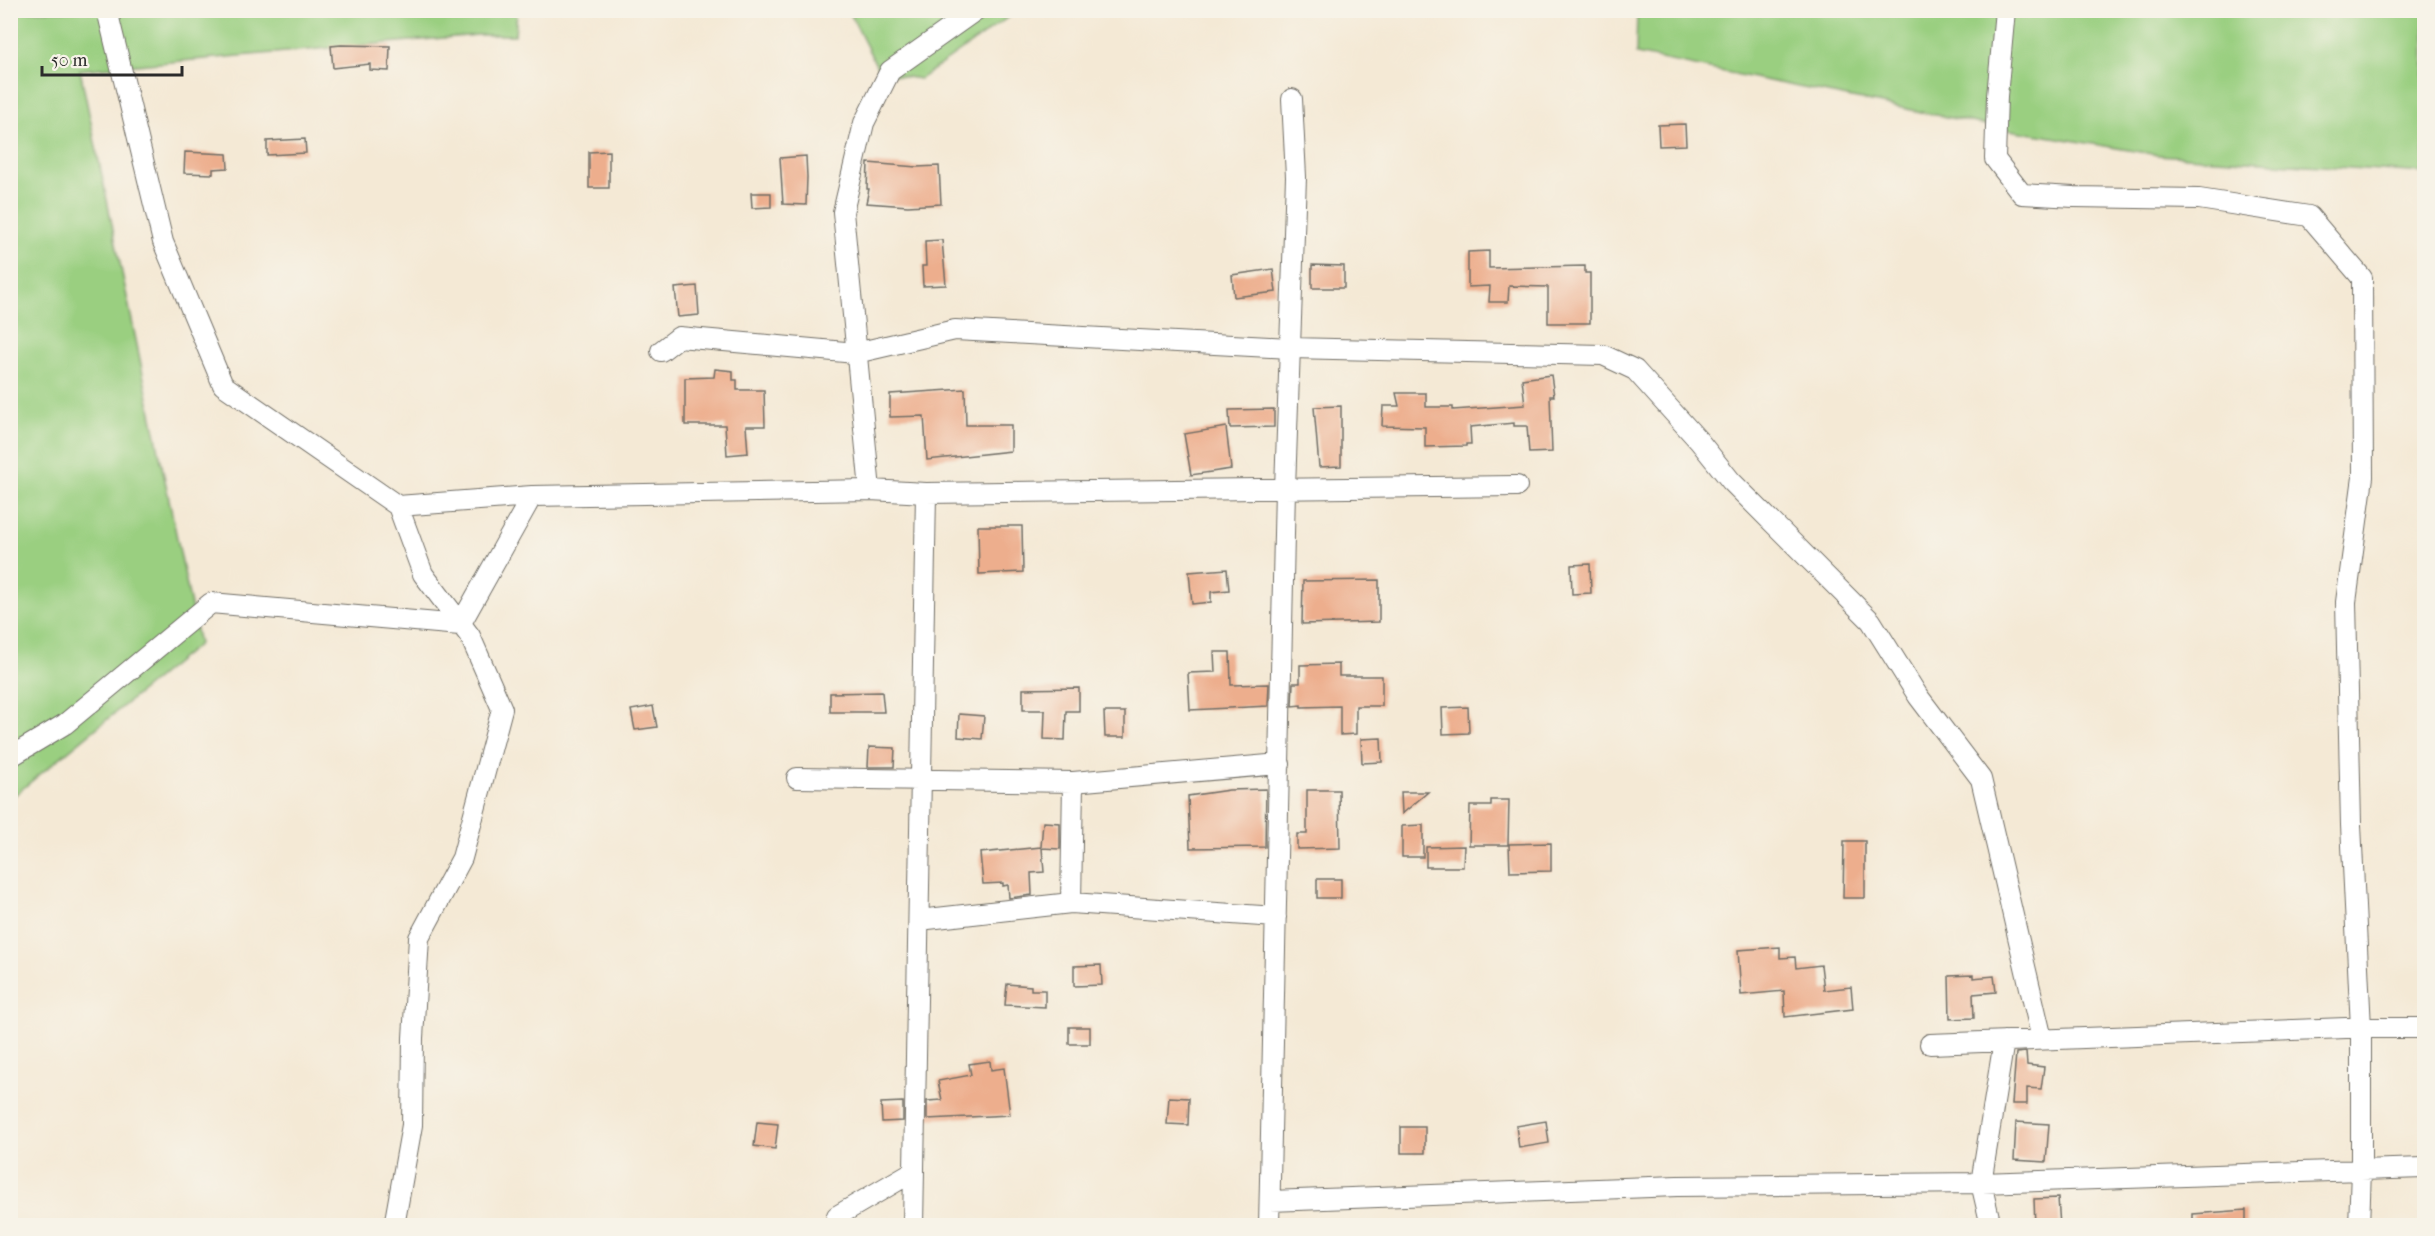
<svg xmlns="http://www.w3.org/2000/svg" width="2435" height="1236" font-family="'IM FELL French Canon',serif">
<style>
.green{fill:#9acf80;stroke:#627d56;stroke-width:1.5}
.building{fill:#edae8d}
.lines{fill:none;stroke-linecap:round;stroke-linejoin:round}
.minor-casing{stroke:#716e66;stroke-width:22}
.minor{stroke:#fff;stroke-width:20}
</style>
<rect width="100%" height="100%" fill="#f7f3e8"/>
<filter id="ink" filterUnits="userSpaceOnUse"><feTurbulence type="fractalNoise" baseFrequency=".0167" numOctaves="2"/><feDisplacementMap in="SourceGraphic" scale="12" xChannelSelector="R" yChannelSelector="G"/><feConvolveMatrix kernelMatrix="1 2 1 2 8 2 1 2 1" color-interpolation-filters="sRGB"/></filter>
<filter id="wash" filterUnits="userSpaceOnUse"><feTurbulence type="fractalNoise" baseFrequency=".008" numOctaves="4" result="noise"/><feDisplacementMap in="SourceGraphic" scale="24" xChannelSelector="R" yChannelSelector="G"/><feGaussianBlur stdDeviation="1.35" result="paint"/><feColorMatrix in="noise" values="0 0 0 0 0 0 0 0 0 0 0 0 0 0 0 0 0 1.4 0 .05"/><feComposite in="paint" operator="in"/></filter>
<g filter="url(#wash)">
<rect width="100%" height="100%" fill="#f4e9d5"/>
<path class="green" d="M11 11H517L515 35H478L80 70 199 644 11 798Z
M849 11H1017L920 79 880 73Z
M1637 11H2424V173L2158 155 2010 130 1636 54Z"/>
<g id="blocks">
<path class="building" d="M341 45 390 46 389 71 370 70V64L333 68 331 46Z
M1685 124 1686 145 1659 146 1658 125Z
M305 139 306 153 267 155V141Z
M609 151V188H589V152Z
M185 152 227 154 228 168 213 169V174L184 173Z
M806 156 807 177 806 205 783 204 780 158Z
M868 163 917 167 939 166 941 204 908 206 866 203 869 189H867Z
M751 193H771V207L752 208Z
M942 240 946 285 923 286 922 266H926L925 241Z
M1489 251V268L1585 266V273H1590V323H1548V287L1509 286 1508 302H1489L1490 286 1468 287V252Z
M1312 265 1344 266V288H1312Z
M1273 269 1276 292 1234 297 1232 275Z
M697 286 699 315 678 317 675 288Z
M715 369 733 371V380H737V390H764L765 426H746L748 453 727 455 725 425H685V378L714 377Z
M1551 375 1554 396H1550L1552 452 1529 453 1527 426H1514V423L1470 427 1471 444H1466V446L1425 447V427L1382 426 1383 406H1399L1396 393H1426V407H1453V410L1525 405 1522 379Z
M965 389 966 425H1011V451L927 460 924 416 890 417V394Z
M1341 406V466L1319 467 1314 407Z
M1274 409V427L1230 428 1229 410Z
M1226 427 1231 469 1191 475 1184 434Z
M978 526H1022L1023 572 979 574Z
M1590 564 1591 593 1572 594 1571 565Z
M1227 569 1229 590 1211 592V602L1192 604 1189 572Z
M1379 580V622L1302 624 1303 581Z
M1214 652H1230L1231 685 1269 684 1268 706 1190 710 1188 673 1215 672Z
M1339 664V676H1382V706H1356V734L1340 735V706L1301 707V705L1292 706 1293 683H1300V665Z
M1079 688V711H1066L1065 740 1044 739 1045 710H1023V689Z
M882 692 884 712H830V693Z
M653 706 657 727 635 730 631 710Z
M1468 707 1469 733 1443 734 1442 708Z
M1104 712H1125V737H1105Z
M959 714 984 716 982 739 958 737Z
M1381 738 1382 762 1362 763 1361 739Z
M869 747 895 748 894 767H868Z
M1266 789 1265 847 1190 848 1188 796 1229 790Z
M1307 790H1339L1340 848 1297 849V834H1307Z
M1401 792H1428L1402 814Z
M1491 800H1509L1508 845H1469L1470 806H1491Z
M1043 822 1060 823V849L1042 848 1044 872 1031 873 1032 895 1009 898 1008 885 1003 886V883L983 884 980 853 1041 847Z
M1423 825V857H1402V826Z
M1844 841H1865V898H1843Z
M1551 843V871L1510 872 1509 844Z
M1464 846 1463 867H1426V847Z
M1317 879H1341V898H1317Z
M1780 947V958L1795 957 1796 968 1821 965 1824 990 1851 987 1853 1009 1785 1017 1784 991 1741 995 1738 950Z
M1101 965 1102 985 1074 986V966Z
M1973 975V978L1994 976 1996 992 1973 994 1974 1018 1950 1019 1949 976Z
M1007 984 1031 986V990H1045V1007L1005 1005Z
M1069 1027H1090V1044H1069Z
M2026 1052 2027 1065 2044 1067 2041 1089 2027 1088V1104H2012L2016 1053Z
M990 1061 991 1070 1004 1068 1010 1115 927 1119V1101L942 1100 938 1081 971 1075 969 1064Z
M1169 1097 1189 1098 1188 1125 1167 1124Z
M903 1102V1121L882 1122 881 1103Z
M1546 1121 1549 1143 1519 1148 1516 1126Z
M757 1122 778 1124 775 1149 754 1146Z
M2016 1122 2049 1124 2046 1162 2014 1160Z
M1401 1127H1425V1153H1401Z
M2058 1198 2060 1226H2035L2034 1199Z
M2246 1210V1226H2193V1214Z"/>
</g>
</g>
<g filter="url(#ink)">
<use href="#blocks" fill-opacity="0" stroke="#716e66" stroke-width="1.5"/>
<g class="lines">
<g class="minor-casing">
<path id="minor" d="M107 10 163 242 223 385 398 506 532 496
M661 351 679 337 856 353 955 330 1290 348 1603 355 1635 370 1699 441 1731 481 1871 621 1918 696 1981 779 2042 1039
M926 493 1517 486
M10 757 65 724 211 603 460 625 532 496 870 490
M797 778 1073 782 1071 903 919 920
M1073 782 1280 764
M1071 903 1276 917
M1930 1044 2346 1028H2424
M1270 1201 1677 1186 1981 1183 2361 1170V1028L2351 825 2346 602 2363 477 2362 278 2309 216 2199 199 2074 197 2022 194 1995 159 1997 96 2005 10
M394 1226 412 1125 413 1038 419 938 462 858 502 709 470 636 423 574 398 506
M835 1226 837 1216 914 1171
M913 1226 926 493 870 490 843 212 864 123 890 71 976 10
M1269 1226 1285 488 1296 177 1292 99
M1991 1226 1981 1183 2004 1041
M2359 1226 2361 1170 2424 1168"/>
</g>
<use href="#minor" class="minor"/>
</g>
</g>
<rect width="2435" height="1236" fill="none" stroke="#f7f3e8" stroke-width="36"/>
<path d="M42 66v9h140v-9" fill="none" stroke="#2b2b2b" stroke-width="3"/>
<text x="51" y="66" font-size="18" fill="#2b2b2b" stroke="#f7f3e8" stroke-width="4.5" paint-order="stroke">50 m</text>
</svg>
